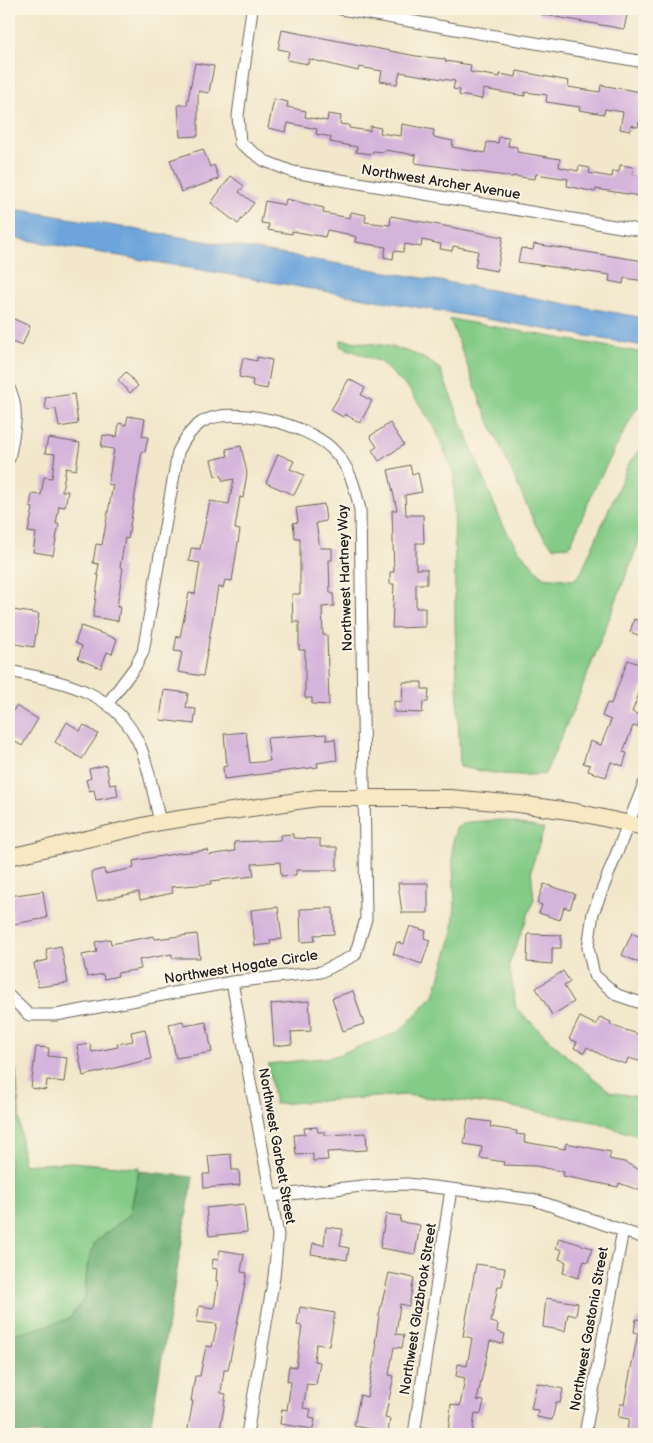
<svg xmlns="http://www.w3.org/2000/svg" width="653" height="1443" font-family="'Balsamiq Sans',sans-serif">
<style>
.green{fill:#83cb86;stroke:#507451}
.forest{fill:#6aaf73;stroke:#436648}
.water{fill:#6ca4db;stroke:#44607c}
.building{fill:#d5b4dc}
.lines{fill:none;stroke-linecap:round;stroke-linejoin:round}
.street-casing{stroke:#676359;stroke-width:13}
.secondary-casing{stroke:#676359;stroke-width:18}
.street{stroke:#fff;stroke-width:11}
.secondary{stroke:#f8e8c3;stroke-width:16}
.labels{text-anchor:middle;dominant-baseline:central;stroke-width:4;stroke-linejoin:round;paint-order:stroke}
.street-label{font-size:14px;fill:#1c1c1c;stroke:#fcf5e5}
</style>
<rect width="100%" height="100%" fill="#fcf5e5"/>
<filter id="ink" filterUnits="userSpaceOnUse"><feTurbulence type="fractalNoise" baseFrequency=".02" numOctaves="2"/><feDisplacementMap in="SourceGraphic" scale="10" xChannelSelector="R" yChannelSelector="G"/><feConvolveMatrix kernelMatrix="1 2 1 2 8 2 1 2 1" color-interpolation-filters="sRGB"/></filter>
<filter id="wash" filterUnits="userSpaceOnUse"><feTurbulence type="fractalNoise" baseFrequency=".0096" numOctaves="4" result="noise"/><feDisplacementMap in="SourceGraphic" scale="20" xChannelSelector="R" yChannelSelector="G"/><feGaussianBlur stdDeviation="1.12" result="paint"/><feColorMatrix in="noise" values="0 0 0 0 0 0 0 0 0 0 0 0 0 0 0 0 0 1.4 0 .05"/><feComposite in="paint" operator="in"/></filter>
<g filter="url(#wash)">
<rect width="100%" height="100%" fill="#f2e7cb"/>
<path class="green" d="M450 319 644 353V405L635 411 594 489 570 546 553 547 536 526 482 405Z
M341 340C377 344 411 346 440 369L501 521 517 548 543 577 573 580 581 573 628 465 644 443V529L577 701 545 774C515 777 489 773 460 767L455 624 454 474 435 428 409 389 380 362 340 346Z
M502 820 544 829 531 869 534 900 509 964 516 1008 571 1060 611 1092 644 1098V1138L594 1122 500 1105 405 1095 275 1104 268 1064 332 1057 400 1031 434 995 452 937 455 905 452 846 456 828 468 822Z
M9 1067 16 1070 23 1165 72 1162 139 1168 130 1214 95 1242 87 1267 85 1298 69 1319 27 1332 9 1333Z"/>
<path class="forest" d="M139 1171 193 1177 149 1434H9V1333L27 1332 69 1319 85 1298 87 1267 95 1242 130 1214Z"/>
<path class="water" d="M9 208 469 286 644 318V346L9 237Z"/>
<g id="blocks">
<path class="building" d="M539 9H622L628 10 624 29 539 14Z
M282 30 416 56 445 59V61L471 65 470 72 500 77V74L516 77 517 71 569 81 568 87 600 92 601 85 641 92 639 101 644 102V123L639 122 638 127 631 125 630 131 620 129 623 112 605 109 604 114 579 110 580 107 546 102 547 95 525 92V96L483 89 482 99 459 95 460 90 453 89 455 81 400 72 397 84 380 81 382 71 359 67 358 71 309 59 308 64 287 60 289 51 278 49Z
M195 63 214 66 209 93 198 91V136L180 137 178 105H187Z
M274 99 288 102 287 107 306 111 305 117 327 121 328 114 341 116 340 124 349 125V128L370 131V126L381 128 380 133 401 136 402 124 434 130 433 137 453 141 452 147 485 153 487 142 498 143 499 137 509 138 508 146 517 147V152L560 159 559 167 578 171 579 166 590 168 589 173 612 177 613 171 619 172 620 165 633 167 632 175 643 176 640 196 596 189 595 192 567 186 568 179 536 174 535 179 513 176V177L415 163 416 155 385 150 384 152 373 151 372 154 356 152 357 147 330 142 331 137 316 134 317 129 288 123 286 132 268 128Z
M203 149 210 167 214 165 219 179 181 192 170 160Z
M231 176 244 186 239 192 254 203 238 224 211 203Z
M286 199 324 208 323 213 350 218 351 212 366 215 365 222 390 225 391 216 503 237 497 271 475 267 478 251 453 246 452 251 440 249 441 244 422 240 421 247 405 244 403 252 394 251 393 259 384 257 386 247 355 242 356 237 347 234 327 230 325 237 292 231V234L268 230 269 224 261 223 265 201 285 205Z
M534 244 644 261V281L624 278 623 284 609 281 610 275 518 262 521 248 533 250Z
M9 317 30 326 22 346 9 341Z
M257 357 272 360 267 389 252 386 253 380 239 377 243 358 257 361Z
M126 372 138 386 130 393 118 380Z
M349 379 365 388 361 395 372 401 360 423 345 414 343 417 331 410Z
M74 394 78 424 59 427 56 409 46 410 45 398Z
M128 416 145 419 142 436 148 437 145 452 142 451 128 539 125 538 120 567 123 568 117 607H120L118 621 93 617 99 575H97L99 564 93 563 96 544 102 545 113 485 108 484 114 449 101 447 103 435 117 437 119 423 126 425Z
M390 423 404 445 379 461 372 450 377 447 370 436Z
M48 438 80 443 76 470 66 468 62 491H68L65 507 59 506 56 524H59L53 555 33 552 36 533 28 532 33 508 30 507 32 494 41 495 44 477 52 478 55 454 45 453Z
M241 446 247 473 243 498 240 497 235 529 240 530 232 581 225 580 223 588 218 587 203 676 178 672 182 652 174 651 177 636 180 637 189 593 195 594 200 563 189 561 191 548 200 549 210 501 229 504 234 479 223 481 221 475 215 476 211 460 228 456 226 449Z
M278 454 294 461 290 469 304 475 294 495 266 483Z
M410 465 412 474 418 473 422 492 405 495 406 515H423L424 543H416V569H427V584H416V608H425V627L392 628 394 584H390V572H394L392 510H397L388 470Z
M324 504 326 521 316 523 320 548H332V560H329L330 593H333L334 606 322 607 323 635H327L329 705 312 704V698H305V650H299V622H293L292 594H300V538H295L293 523 298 522 296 508Z
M13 610 39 614 34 647 9 643Z
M634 619 644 623V637L630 632Z
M81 626 117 639 112 654 107 652 101 668 78 659 82 646 75 643Z
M628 660 644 666V681L632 712 641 716 637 727 633 726 623 752 627 753 623 766 611 762 606 777 588 771 590 765 583 763 590 741 601 745 611 720 602 716 607 703 611 704Z
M403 682H422V689H429L428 702H423L422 713 394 712V701L402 702Z
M164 690 188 693 186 708 196 709 194 724 160 720Z
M16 706 38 719 22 746 9 738V717Z
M67 722 80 731 84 725 98 734 82 759 55 742Z
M246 732 250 763 270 761 267 738 326 734 327 740 335 739 337 760 317 763 318 767 224 779 223 767 227 766 224 734Z
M106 765 110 785 116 784 118 796 96 800 94 790 89 791 86 780 91 778 89 769Z
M293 834V838L320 839V847H337V870H296V875L281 876 280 862 252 864 254 876 211 881V884L171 887 173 893 140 900 139 892 97 901 91 872 104 869 105 874 134 868 133 861 180 853 208 850 209 855 235 851 234 842 281 840 280 835Z
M398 883H428V913H402Z
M544 884 575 894 570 909 564 907 560 920 539 913 542 905 537 903Z
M43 891 47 918 14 924 9 896Z
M278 907 282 939 270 940 271 944 255 946 251 910Z
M333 908 334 934 314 935 315 941 301 942 300 909Z
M410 926 426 931 424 938 430 940 422 964 393 954 397 942 404 944Z
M632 933 644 939V965L622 955Z
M197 934 200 958H172V954L139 960 141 969 117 973 118 976 104 979 103 974 87 977 82 955 97 952 95 942 110 939 111 944 154 936 155 939Z
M528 934 561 935V948H552V964L527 962Z
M61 946 68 983 38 987 34 963 48 960 46 949Z
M563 971 570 982 564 986 574 1002 552 1015 536 988Z
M353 991 364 1024 343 1031 332 998Z
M309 1001 311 1031 291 1032 292 1044 274 1046 271 1004Z
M580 1017 596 1025 600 1017 611 1022 610 1025 644 1036 643 1062 628 1058 626 1064 609 1059 587 1047 584 1053 574 1048 577 1042 569 1039Z
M183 1021 184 1026 206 1022 212 1052 176 1058 169 1024Z
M145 1029 151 1059 83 1076 77 1046 90 1044 92 1052 118 1047 117 1044 133 1041 131 1032Z
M36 1047 49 1048 48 1056 67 1058 64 1082 47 1080 46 1090 31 1088Z
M468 1119 491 1122 490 1127 517 1131 516 1134 525 1135 524 1142 565 1149 566 1143 611 1152 609 1159 624 1162 644 1172V1192L619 1183 618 1187 563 1176 564 1172 536 1166 503 1165 504 1162 480 1158 482 1147 464 1144Z
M317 1127 318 1132H325V1135L366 1133 367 1150 327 1152 328 1160 313 1161V1154L296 1155 294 1135 305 1134 304 1128Z
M231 1154 232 1170H239L240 1185 204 1188 203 1174H210L208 1156Z
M244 1204 247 1232 209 1236 206 1208Z
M386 1214 401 1216 400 1222 420 1225 415 1254 380 1248Z
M326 1227 343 1229 340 1246 349 1248 347 1260 311 1254 313 1243 324 1245Z
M559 1238 592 1248 588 1262 584 1261 578 1278 563 1273 566 1262 559 1259 562 1250 556 1248Z
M220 1250 244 1254 241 1272 247 1273 228 1370H224L221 1393 226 1394 223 1413 219 1434H187L193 1401H191L195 1376H200L206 1346 212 1347 217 1324 197 1322 199 1306 214 1308 218 1281H216L217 1269 212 1268 213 1259 218 1260Z
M476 1264 505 1268 502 1286H498L491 1322 498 1324 497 1332 505 1334 503 1344 490 1341 477 1400 484 1401 481 1414 475 1413 472 1434H448L451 1404 460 1406 465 1378 456 1376 458 1364 467 1366 472 1338 463 1336Z
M389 1273 414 1278 409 1306 400 1304 396 1334 404 1335 402 1348 394 1347 389 1375 394 1376 385 1418 390 1419 388 1432 354 1426 360 1395 367 1397 377 1344H375L379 1315Z
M546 1298 578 1303 576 1316 568 1314 565 1331 543 1327Z
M300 1307 335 1313 329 1346 316 1344 314 1361 320 1362 316 1385 307 1384 303 1408 311 1409 309 1418 315 1419 313 1429 280 1424 282 1409 287 1410 291 1382 287 1381 289 1366 296 1367 302 1326 297 1325Z
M636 1319 644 1320V1434H626L629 1419 618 1417 620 1404H624L638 1333 634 1332Z
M537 1383 563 1389 560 1403 556 1402 552 1420 537 1417 538 1410 531 1409Z"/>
</g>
</g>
<g filter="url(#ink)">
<use href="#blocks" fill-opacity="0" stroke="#676359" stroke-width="1"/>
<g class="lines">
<g class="street-casing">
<path id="street" d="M252 9 238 116 240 143 265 161 293 172 644 231
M341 9 644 62
M9 388C21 410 13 436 9 459
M9 671C63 682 117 690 141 748 150 771 154 798 160 822
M644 784 593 913 588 948 594 975 617 995 644 1004
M232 982 278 1235 274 1277 247 1434
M9 996 29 1015H56L232 982 321 972 355 955 366 919 360 510C355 486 349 465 331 448 307 425 232 404 202 422 190 430 184 440 178 452L143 652 135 667 108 703
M272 1196 362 1186 407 1184 451 1189 535 1200 644 1238
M414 1434 451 1189
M585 1434 623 1230"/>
</g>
<g class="secondary-casing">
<path id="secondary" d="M9 857 160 822 317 798H450L519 804 576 812 644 827"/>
</g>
<use href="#street" class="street"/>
<use href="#secondary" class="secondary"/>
</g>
</g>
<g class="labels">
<g class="street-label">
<text transform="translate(441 182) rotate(9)">Northwest Archer Avenue</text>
<text transform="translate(345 578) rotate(-92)">Northwest Hartney Way</text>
<text transform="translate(241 967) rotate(-9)">Northwest Hogate Circle</text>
<text transform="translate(277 1146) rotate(80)">Northwest Garbett Street</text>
<text transform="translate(418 1309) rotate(-81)">Northwest Glazbrook Street</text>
<text transform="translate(589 1329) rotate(-80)">Northwest Gastonia Street</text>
</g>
</g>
<rect width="653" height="1443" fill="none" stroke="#fcf5e5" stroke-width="30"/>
</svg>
